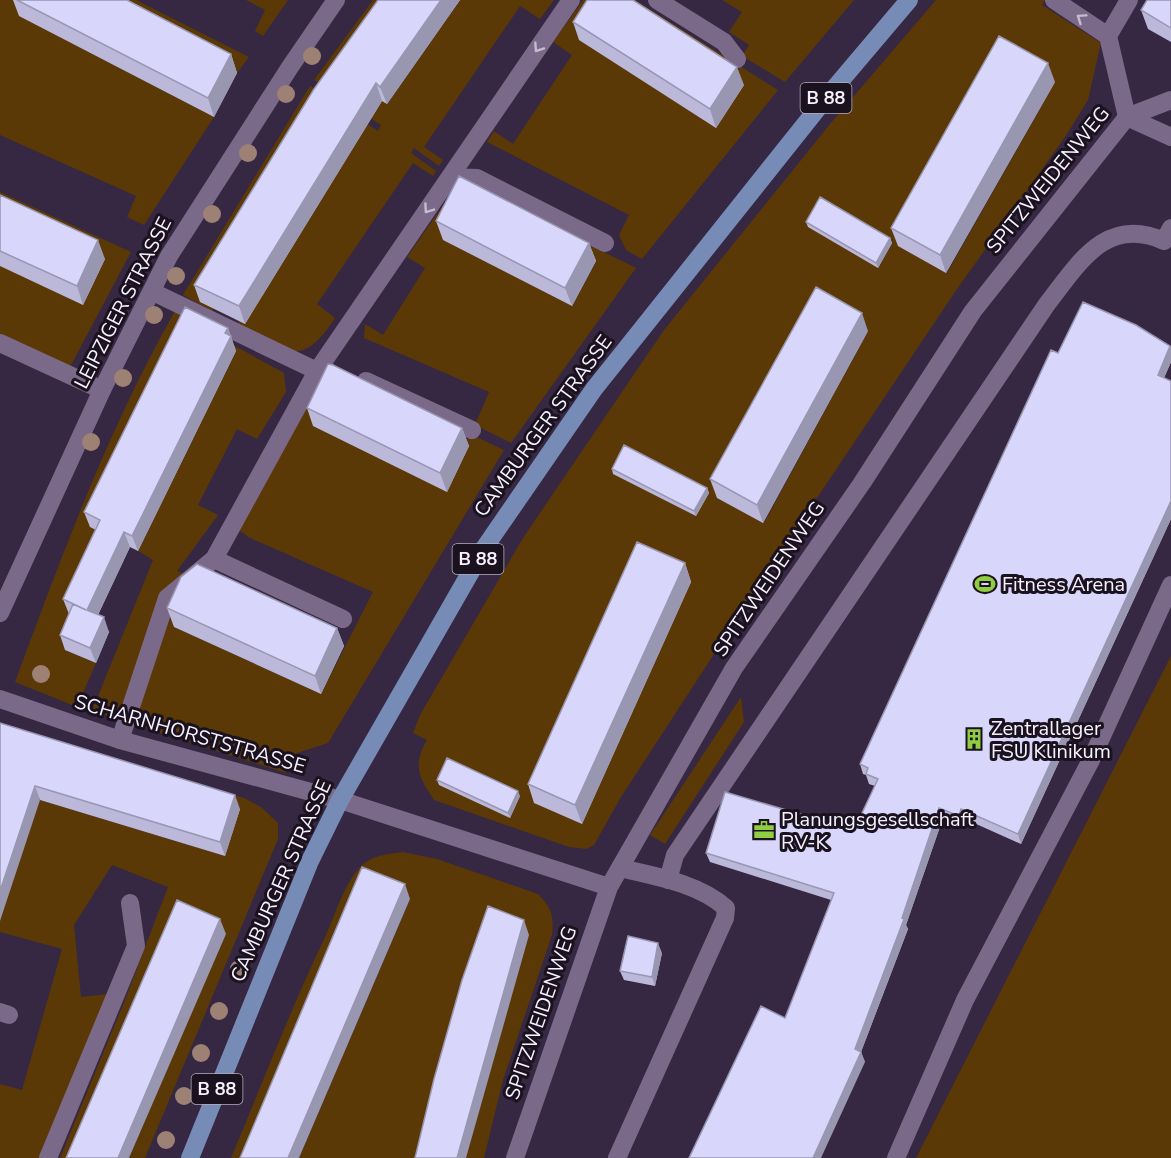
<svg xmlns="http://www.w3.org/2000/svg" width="1171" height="1158" font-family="'Nunito Sans',sans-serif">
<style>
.green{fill:#5b3906;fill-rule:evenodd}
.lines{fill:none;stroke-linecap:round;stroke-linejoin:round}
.lane{stroke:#7a6988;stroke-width:18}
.street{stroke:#7a6988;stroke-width:18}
.primary{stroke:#768cb7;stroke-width:18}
.tree{fill:#9e8175}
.wall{fill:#bbb8d9}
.shaded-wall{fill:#9896b0}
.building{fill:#d9d6fc;stroke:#9896b0;stroke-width:1.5}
.oneway{stroke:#c6bbcf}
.labels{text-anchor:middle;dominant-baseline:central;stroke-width:6;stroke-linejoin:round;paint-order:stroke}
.shield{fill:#1a131f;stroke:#b5aebc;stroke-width:1.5}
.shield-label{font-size:18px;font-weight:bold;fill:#f8f1ff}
.street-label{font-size:20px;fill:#f8f1ff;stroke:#1a131f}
.poi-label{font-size:20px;fill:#f8f1ff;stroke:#1a131f;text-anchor:start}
</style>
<rect width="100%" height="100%" fill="#362742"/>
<path class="green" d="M0 0H27L20 16 214 117 144 225 127 217 136 196 0 135Z
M98 0H136L249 57 237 73Z
M246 0H288L263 36 255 31 265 10Z
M373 0H397L343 98 314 80Z
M460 0H554L540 19 520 6 424 147 443 160 439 166 414 148 411 153 436 171 433 176 413 163 317 304 335 318C300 372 285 350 237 325L363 121 378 131 381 125 367 116 379 98 387 104Z
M583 0H635L778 90 642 259 626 250 619 235 629 215 487 142 494 131 513 144 572 55 553 42Z
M722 0H854L785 82 742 56 749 45 729 32 742 12Z
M936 0H1045L1042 5 1101 43 1088 100 1067 134 955 292 768 571 621 797 594 845 586 849 569 847 434 800C419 777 412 766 427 740L413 733 420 715 523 538 664 330 830 124ZM1055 82 947 273 899 246H898ZM868 331 764 523 717 498V497Z
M310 86 338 105 212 311 183 295Z
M460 181 636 268 511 443 475 425 489 392 364 338 365 324 383 335 425 268 407 257ZM443 239 596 262 572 306Z
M0 192 131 252 70 367 0 335Z
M175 311 203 326 69 614 65 650 96 663 77 707 15 682C62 555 108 429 175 311Z
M228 342 284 373 286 392 257 439 237 429 198 505 218 515 177 571 196 579 174 627 321 694 373 592 248 537 238 529 314 388 446 491 468 447 465 445 470 434 504 450 328 743 297 753 286 773 92 711 153 560 138 551 236 351Z
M1171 656V1158H916Z
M741 697 744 722 665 844 650 835Z
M0 725 244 798 261 807 278 823V839L145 1158H129L225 934 77 1158H60L125 1000 168 887 112 865 74 925 81 997 108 994 40 1158H0V1084L22 1090 62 949 0 932V788L225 856Z
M403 852 437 859 538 894C552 908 554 916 552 935L503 1080 484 1158H299L410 899 249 1158H231C262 1084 291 1008 326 935 336 913 344 884 361 866 372 855 388 854 403 852Z"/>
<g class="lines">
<path class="lane" d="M657 0 724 42 737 59
M1054 0 1108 36 1129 0
M1108 36 1127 117 1171 137
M450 177 477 178 605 243
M153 292 317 371H328
M0 343 102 390
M366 381 472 430
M214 559 343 619
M120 740 167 598 214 559 317 371 571 0
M668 880 675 855 1047 304C1079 263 1106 215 1164 241L1171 228
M0 1012 9 1015
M48 1158 136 946 130 903
M617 1158 725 918 726 908C698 883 654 876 620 868
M896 1158 965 1000 1091 760 1171 585"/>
<path class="street" d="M0 613 102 390 169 256 290 67 336 0
M0 699 120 740 340 800 609 887
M515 1158 609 887 734 668 862 483 973 311 1127 117 1171 100"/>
<path class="primary" d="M190 1158 310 861 340 800 485 547 594 389 826 98 909 0"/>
</g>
<g class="tree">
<circle cx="312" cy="56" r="9"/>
<circle cx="286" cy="94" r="9"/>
<circle cx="248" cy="153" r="9"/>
<circle cx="212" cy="214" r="9"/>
<circle cx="176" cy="276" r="9"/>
<circle cx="154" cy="315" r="9"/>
<circle cx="123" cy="378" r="9"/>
<circle cx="91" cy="442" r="9"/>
<circle cx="41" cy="674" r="9"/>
<circle cx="239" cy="969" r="9"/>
<circle cx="219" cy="1011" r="9"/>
<circle cx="201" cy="1053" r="9"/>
<circle cx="184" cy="1096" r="9"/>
<circle cx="166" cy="1140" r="9"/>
</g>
<path class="wall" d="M13 0H127L231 54 237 73 214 117 19 16Z
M378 0H460L387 104 382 101 245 324 200 302 194 285Z
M1171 0V42L1148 29 1141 10Z
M573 22 744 85 716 128 579 40Z
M1055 82 946 273 898 246 891 228Z
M0 195 105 259 83 305 0 266Z
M436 221 589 243 596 261 572 306 443 240Z
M806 222 890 238 892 243 878 268 808 227Z
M228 328 236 351 138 551 130 547 98 615 109 632 96 663 65 650 60 635 69 614 63 599 96 530 90 527 84 512Z
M868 331 763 523 717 498 710 479Z
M1170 346 1171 348V362L1164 378 1171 381V519L1021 844 965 819 962 825 943 818 906 925 908 929 861 1052 865 1062 785 1018 831 900 710 862 706 853 854 830 875 786 869 784 866 775 863 774 860 764 1058 353Z
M307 408 462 428 469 446 447 492 313 426Z
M612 469 707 488 709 493 696 516 613 474Z
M685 563 691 582 582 824 534 803 528 784Z
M167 608 337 628 344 646 321 694 174 627Z
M0 723 240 809 225 856 40 800Z
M437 780 520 796 510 818 439 785Z
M662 953 655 986 624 980 620 971Z"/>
<path class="shaded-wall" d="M441 0H460L387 104 380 87Z
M231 54 237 73 214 117 208 98Z
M1048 63 1055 82 946 273 940 255Z
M737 67 744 85 716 128 710 109Z
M376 83 382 101 245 324 239 306Z
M890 238 892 243 878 268 876 263Z
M98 240 105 259 83 305 77 286Z
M589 243 596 261 572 306 565 288Z
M862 313 868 331 763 523 757 505Z
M228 328 236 351 138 551 132 536Z
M1170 346 1171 348V362L1161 385 1158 375Z
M462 428 469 446 447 492 440 473Z
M707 488 709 493 696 516 694 511Z
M1171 501V519L1021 844 1018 834Z
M124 532 130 547 93 625 87 610Z
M685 563 691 582 582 824 575 805Z
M104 617 109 632 96 663 90 648Z
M337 628 344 646 321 694 315 676Z
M35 786 40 800 0 921V891Z
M518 791 520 796 510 818 508 813Z
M235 795 240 809 225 856 220 842Z
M939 808 943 818 906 925 908 929 861 1052 865 1062 821 1158H813L855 1049 902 918Z
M961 809 965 819 962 825 959 816Z
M405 884 410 899 299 1158H288Z
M220 919 226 934 129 1158H118Z
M524 920 529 935 466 1158H457Z
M658 943 662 953 655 986 652 977Z"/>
<path class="building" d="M17 0H127L231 54 208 98Z
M378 0H441L380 87 376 83 239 306 194 285 314 89Z
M587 0H633L737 67 710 109 573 22Z
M1147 0H1171V28L1141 10Z
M999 36 1048 63 940 255 891 228Z
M459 176 589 243 565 288 436 221Z
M0 195 98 240 77 286 0 251Z
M820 197 890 238 876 263 806 222Z
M816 287 862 313 757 505 710 479Z
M1083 302 1136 325 1170 346 1158 375 1171 381V501L1018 834 961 809 959 816 939 808 902 918 904 919 855 1049 861 1052 813 1158H689L761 1006 785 1018 834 893 706 853 725 792 854 830 878 779 866 774 868 768 860 764 1051 350 1058 353Z
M185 307 228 328 225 333 231 336 132 536 124 532 87 610 104 617 90 648 60 635 73 604 86 610 63 599 100 520 84 512Z
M328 364 333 365 462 428 440 473 307 408Z
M624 445 707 488 694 511 612 469Z
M637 542 685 563 575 805 528 784Z
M197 564 337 628 315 676 167 608 181 577Z
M0 723 235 795 220 842 35 786 0 891Z
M447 758 518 791 508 813 437 780Z
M362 867 405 884 288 1158H240Z
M177 900 220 919 118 1158H66Z
M488 906 524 920 457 1158H415L434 1079 462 980Z
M628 936 658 943 652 977 620 971Z"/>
<defs><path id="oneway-chevron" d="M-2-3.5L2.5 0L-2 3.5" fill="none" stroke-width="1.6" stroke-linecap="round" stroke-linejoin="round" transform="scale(1.5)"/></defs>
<g class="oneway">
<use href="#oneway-chevron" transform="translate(1081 18) rotate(-146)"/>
<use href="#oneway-chevron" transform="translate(538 48) rotate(124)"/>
<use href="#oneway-chevron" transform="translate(428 209) rotate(125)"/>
</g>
<defs>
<g id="stadium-bare" transform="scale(1.62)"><path d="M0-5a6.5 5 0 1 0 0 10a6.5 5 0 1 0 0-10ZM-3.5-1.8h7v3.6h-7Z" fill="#91cd40" stroke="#1a131f" stroke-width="2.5" paint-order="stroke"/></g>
<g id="building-bare" transform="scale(1.62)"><path d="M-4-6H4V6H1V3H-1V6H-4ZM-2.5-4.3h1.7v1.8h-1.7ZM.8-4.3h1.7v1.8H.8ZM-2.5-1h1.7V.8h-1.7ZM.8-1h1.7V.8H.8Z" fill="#91cd40" stroke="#1a131f" stroke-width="2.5" paint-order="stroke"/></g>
<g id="office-bare" transform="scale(1.62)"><path d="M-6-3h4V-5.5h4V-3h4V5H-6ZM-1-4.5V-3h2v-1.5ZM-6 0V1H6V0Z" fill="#91cd40" stroke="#1a131f" stroke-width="2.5" paint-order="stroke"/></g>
</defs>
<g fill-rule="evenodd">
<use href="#stadium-bare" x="985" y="584"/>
<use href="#building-bare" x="974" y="739"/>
<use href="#office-bare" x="764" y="830"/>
</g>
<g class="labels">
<g class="shield">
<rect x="800.5" y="83" width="51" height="30" rx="4.5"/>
<rect x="452.5" y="544" width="51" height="30" rx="4.5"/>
<rect x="191.5" y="1074" width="51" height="30" rx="4.5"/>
</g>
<g class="shield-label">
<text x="826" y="98">B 88</text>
<text x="478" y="559">B 88</text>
<text x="217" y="1089">B 88</text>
</g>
<g class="street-label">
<text transform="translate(1048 180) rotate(-51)">SPITZWEIDENWEG</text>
<text transform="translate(123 303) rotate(-63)">LEIPZIGER STRASSE</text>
<text transform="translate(543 426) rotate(-54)">CAMBURGER STRASSE</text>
<text transform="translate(769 579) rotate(-56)">SPITZWEIDENWEG</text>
<text transform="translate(190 734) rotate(16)">SCHARNHORSTSTRASSE</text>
<text transform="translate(281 881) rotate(-66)">CAMBURGER STRASSE</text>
<text transform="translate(541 1013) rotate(-71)">SPITZWEIDENWEG</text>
</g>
<g class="poi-label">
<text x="1002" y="584">Fitness Arena</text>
<text x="991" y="728">Zentrallager<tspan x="991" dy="23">FSU Klinikum</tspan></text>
<text x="781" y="819">Planungsgesellschaft<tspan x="781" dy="23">RV-K</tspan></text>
</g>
</g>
</svg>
